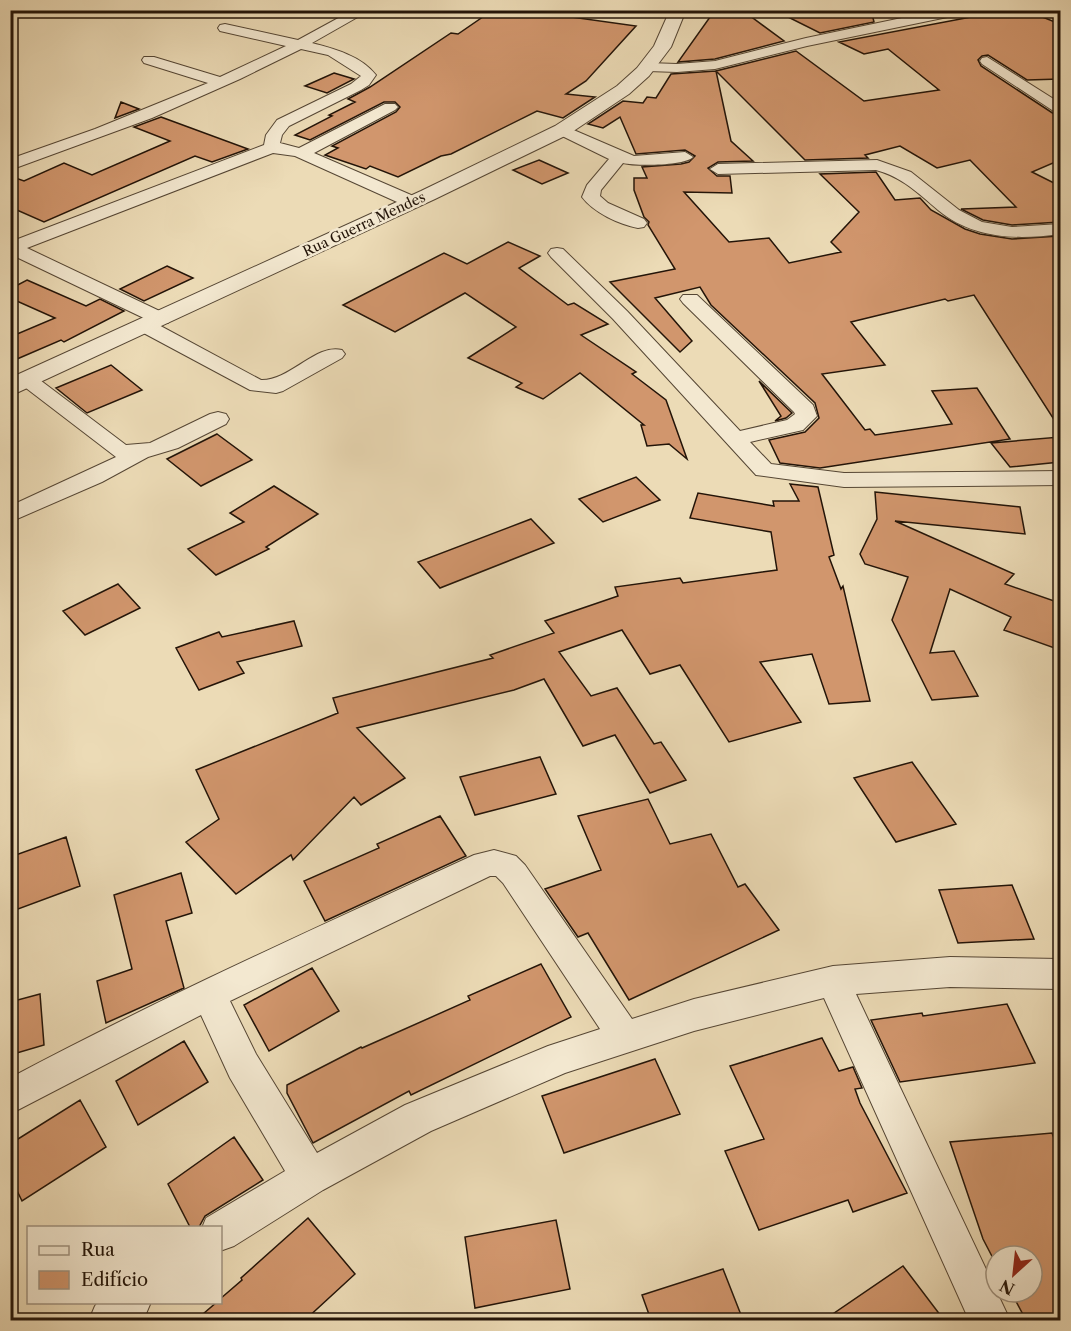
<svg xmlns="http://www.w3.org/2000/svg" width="1071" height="1331" font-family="'Libre Caslon Text',serif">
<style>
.building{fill:#d1966d;stroke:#231408;stroke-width:1.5}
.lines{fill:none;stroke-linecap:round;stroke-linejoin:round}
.minor-casing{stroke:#554634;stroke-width:2}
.tertiary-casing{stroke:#554634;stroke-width:2}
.minor{fill:#f3e8d0;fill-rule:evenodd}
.tertiary{fill:#f3e8d0;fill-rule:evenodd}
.labels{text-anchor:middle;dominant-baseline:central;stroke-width:5;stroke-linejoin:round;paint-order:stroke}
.far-street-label{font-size:14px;fill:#231408;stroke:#f3e8d0}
</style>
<rect width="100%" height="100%" fill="#ecdbb6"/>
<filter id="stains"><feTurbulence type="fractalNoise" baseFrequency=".00333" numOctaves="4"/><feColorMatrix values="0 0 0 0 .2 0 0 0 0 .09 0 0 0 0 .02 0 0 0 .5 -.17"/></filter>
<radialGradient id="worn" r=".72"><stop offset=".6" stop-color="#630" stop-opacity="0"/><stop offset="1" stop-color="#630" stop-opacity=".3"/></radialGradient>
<path class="building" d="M493 10H521L636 26 586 81 566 94 595 97 563 118 537 111 451 154 441 156 398 177 370 166 366 169 325 155 338 148 332 146 396 112 400 107 395 102H384L310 140 295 135 332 116 329 115 355 102 348 99 370 87 451 33 458 34Z
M715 10H742L784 41 715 59 678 62Z
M774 10H871L874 22 820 33Z
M1008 10H1025L1060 24V79L1027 80 988 55 982 56 978 60 981 66 1054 114 1060 116V160L1032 172 1060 186V222L1012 225 983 220 961 209 1016 207 970 160 937 168 900 146 865 155 868 158 805 160 716 71 796 51 864 101 939 90 888 49 864 54 839 42Z
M716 71 731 141 753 161 718 162 708 168 717 176H730L732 193 684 192 729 242 769 238 789 263 841 252 831 242 859 212 820 174 876 172 895 200 920 198 931 210 965 229 980 234 1012 239 1060 236V429L974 295 948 301 945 299 851 322 885 365 822 374 865 430 870 429 875 435 952 424 932 391 977 388 1010 439 820 468 780 463 769 440 805 432 819 418 815 403 711 305 700 287 655 298 692 341 680 352 610 282 675 269 648 225 649 222 644 217 634 190V178H647L642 167 681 164 689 162 695 156 685 150 636 154 620 117 603 128 588 124 623 101 643 103 647 97 656 98 671 74Z
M334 73 354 79 327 93 305 86Z
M121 102 139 109 115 118Z
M161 117 248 149 212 162 195 156 44 222 10 207V176L24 181 64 163 92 175 170 141 134 127Z
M539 160 568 173 542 184 513 170Z
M508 242 540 256 519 268 568 305 574 303 608 324 581 335 636 372 632 374 666 400 687 459 669 444 647 446 641 425H644L580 373 543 399 516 387 522 383 468 358 516 327 465 293 395 332 343 305 444 253 467 264Z
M167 266 193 278 144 301 120 289Z
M27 280 86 306 100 299 124 311 64 342 61 340 10 362V337L55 318 10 298V289Z
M111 365 142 390 87 413 56 388Z
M759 381 792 413 786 418 775 421 781 416Z
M217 434 252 460 201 486 167 459Z
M1060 437V462L1010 467 991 443Z
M636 477 660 500 603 522 579 499Z
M790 484 818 487 834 555 829 557 841 589 843 586 870 701 829 704 812 654 760 662 801 722 729 742 680 665 650 674 622 630 559 652 591 696 617 688 654 744 661 742 686 780 650 793 615 735 583 746 544 679 514 690 357 728 405 778 361 805 354 797 293 860 291 855 236 894 186 842 219 819 196 770 338 713 333 698 493 658 490 655 554 633 545 621 618 596 615 587 680 578 683 583 777 570 771 532 690 518 698 493 774 506 773 501H799Z
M274 486 318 514 266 547 269 549 216 575 188 549 244 522 230 513Z
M875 492 1020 507 1025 534 895 521 1014 574 1005 584 1060 603V650L1004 630 1011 617 950 589 930 653 954 651 978 696 932 700 892 620 908 577 865 564 860 554 877 519Z
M531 519 554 543 440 588 418 562Z
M118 584 140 608 85 635 63 611Z
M294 621 302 646 237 662 244 673 199 690 176 648 219 632 222 637Z
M540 757 556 794 475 815 460 777Z
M912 762 956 824 896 842 854 778Z
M648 799 670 844 711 834 738 887 745 884 779 930 629 1000 588 933 578 937 545 889 601 870 578 816Z
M440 816 466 856 325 921 304 881 379 848 377 844Z
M66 837 80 886 10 912V857Z
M181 873 192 913 166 921 184 988 106 1023 97 981 132 969 114 895Z
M1012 885 1034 939 958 943 939 890Z
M541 964 571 1017 411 1095 409 1091 313 1143 287 1093V1085L361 1047 362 1048 470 1000 468 996Z
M312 968 339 1011 269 1051 244 1005Z
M40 994 44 1045 10 1055V1002Z
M1007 1004 1035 1063 900 1082 871 1020 922 1013 923 1016Z
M822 1038 839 1071 853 1067 862 1088 855 1089 860 1103 907 1193 853 1212 848 1200 759 1230 725 1151 764 1139 730 1066Z
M184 1041 208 1082 138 1125 116 1081Z
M655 1059 680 1114 564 1153 542 1096Z
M80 1100 106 1147 22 1201 10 1176V1144Z
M1052 1133 1060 1154V1320H1026L1011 1292H1032V1256H996V1264L983 1239 950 1142Z
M234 1137 263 1180 205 1216 199 1227H190L168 1184Z
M308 1218 355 1274 305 1320H196L217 1302H220V1299L242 1280 241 1278Z
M556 1220 570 1289 475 1308 465 1237Z
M903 1266 944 1320H824Z
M723 1269 743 1320H651L642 1295Z"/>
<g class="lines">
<g class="minor-casing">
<path id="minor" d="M353 10H370L312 43C335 49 361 56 376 75L369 85 361 90 289 126 282 135 280 143 299 148 385 104H395L398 107 395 110 314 153 418 198 421 202 418 206H406L295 156 273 153 27 248 168 315 171 319 168 323H155L261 380C290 381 316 343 342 350L345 354 342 358 283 391 276 393 250 390 138 330 135 326 138 322 150 321 10 254V242L264 145 266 135 277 120 351 84 361 76 328 55 301 49 240 79 152 118 10 170V159L95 129 208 83 144 63 142 60 144 57H154L220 77 286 46 220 31 218 28 220 25 225 24 298 40Z
M940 10H968L962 14 807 46 715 69 677 72 648 71 641 67 648 63 677 64 715 61 806 38Z
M987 57 1060 103V113L1055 112 982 64 980 61 982 58Z
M562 125 634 156 685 152 693 157C685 166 635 166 623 163L601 190 600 196 608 203 644 219 647 223 644 227 638 228C619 224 594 213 582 197L587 185 609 159 556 133 554 130Z
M877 160 911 172 959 210 982 222 1012 227 1060 224V234C1017 240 973 239 938 210 918 193 902 177 876 170L718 174 710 169 718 164Z
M557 248 563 249 627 311 740 431 787 420 795 414 794 412 683 303 680 299 683 295H697L813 405 817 416 803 430 750 442 771 464 844 473 1060 471V485L844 487 756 475 613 319 551 257 548 253 551 249Z
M29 375 36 377 126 445 150 443 210 414 218 412 226 414 229 419 226 424 178 448 148 457 102 482 10 522V506L116 457 22 385 18 381 22 377Z
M494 850 516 856 525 865 632 1019 694 999 833 966 950 957 1060 959V989L950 987 856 994 1010 1320H969L824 998 694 1031 565 1073 431 1131 323 1190 234 1246 220 1251V1228H202L206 1218 285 1171 230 1078 201 1015 10 1114V1078C162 997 318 927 474 855ZM490 876H496L503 883 600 1029 548 1046 405 1105 317 1153 256 1054 230 1001Z
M98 1302H151L145 1316 140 1320H89L95 1306Z"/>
</g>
<g class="tertiary-casing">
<path id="tertiary" d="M670 10H686L671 47 649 76 629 94 569 134 435 199 10 396V378L421 191 555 126 617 86 637 68 654 46Z"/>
</g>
<use href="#minor" class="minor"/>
<use href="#tertiary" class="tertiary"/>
</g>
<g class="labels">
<g class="far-street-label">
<text transform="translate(364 224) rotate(-25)">Rua Guerra Mendes</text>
</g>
</g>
<rect width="1071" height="1331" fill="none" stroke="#ecdbb6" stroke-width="36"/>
<rect x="12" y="12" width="1047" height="1307" fill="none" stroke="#231408" stroke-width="3"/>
<rect x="18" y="18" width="1035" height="1295" fill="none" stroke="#231408" stroke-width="1.5"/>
<rect x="27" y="1226" width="195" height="78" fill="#f3e8d0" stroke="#a09380" stroke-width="1.5"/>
<rect x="39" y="1246" width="30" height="9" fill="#f3e8d0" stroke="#a09380" stroke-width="1.5"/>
<text x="81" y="1256" font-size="18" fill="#231408">Rua</text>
<rect x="39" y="1271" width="30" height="18" fill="#d1966d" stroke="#a09380" stroke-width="1.5"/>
<text x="81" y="1286" font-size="18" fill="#231408">Edifício</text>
<g transform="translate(1014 1274) rotate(207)"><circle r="28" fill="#f3e8d0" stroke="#a09380" stroke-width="1.5"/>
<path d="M0-4.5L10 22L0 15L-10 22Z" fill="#8f2418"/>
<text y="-9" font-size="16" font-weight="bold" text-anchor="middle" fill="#231408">N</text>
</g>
<rect width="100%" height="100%" filter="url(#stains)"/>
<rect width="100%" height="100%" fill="url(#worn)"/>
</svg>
